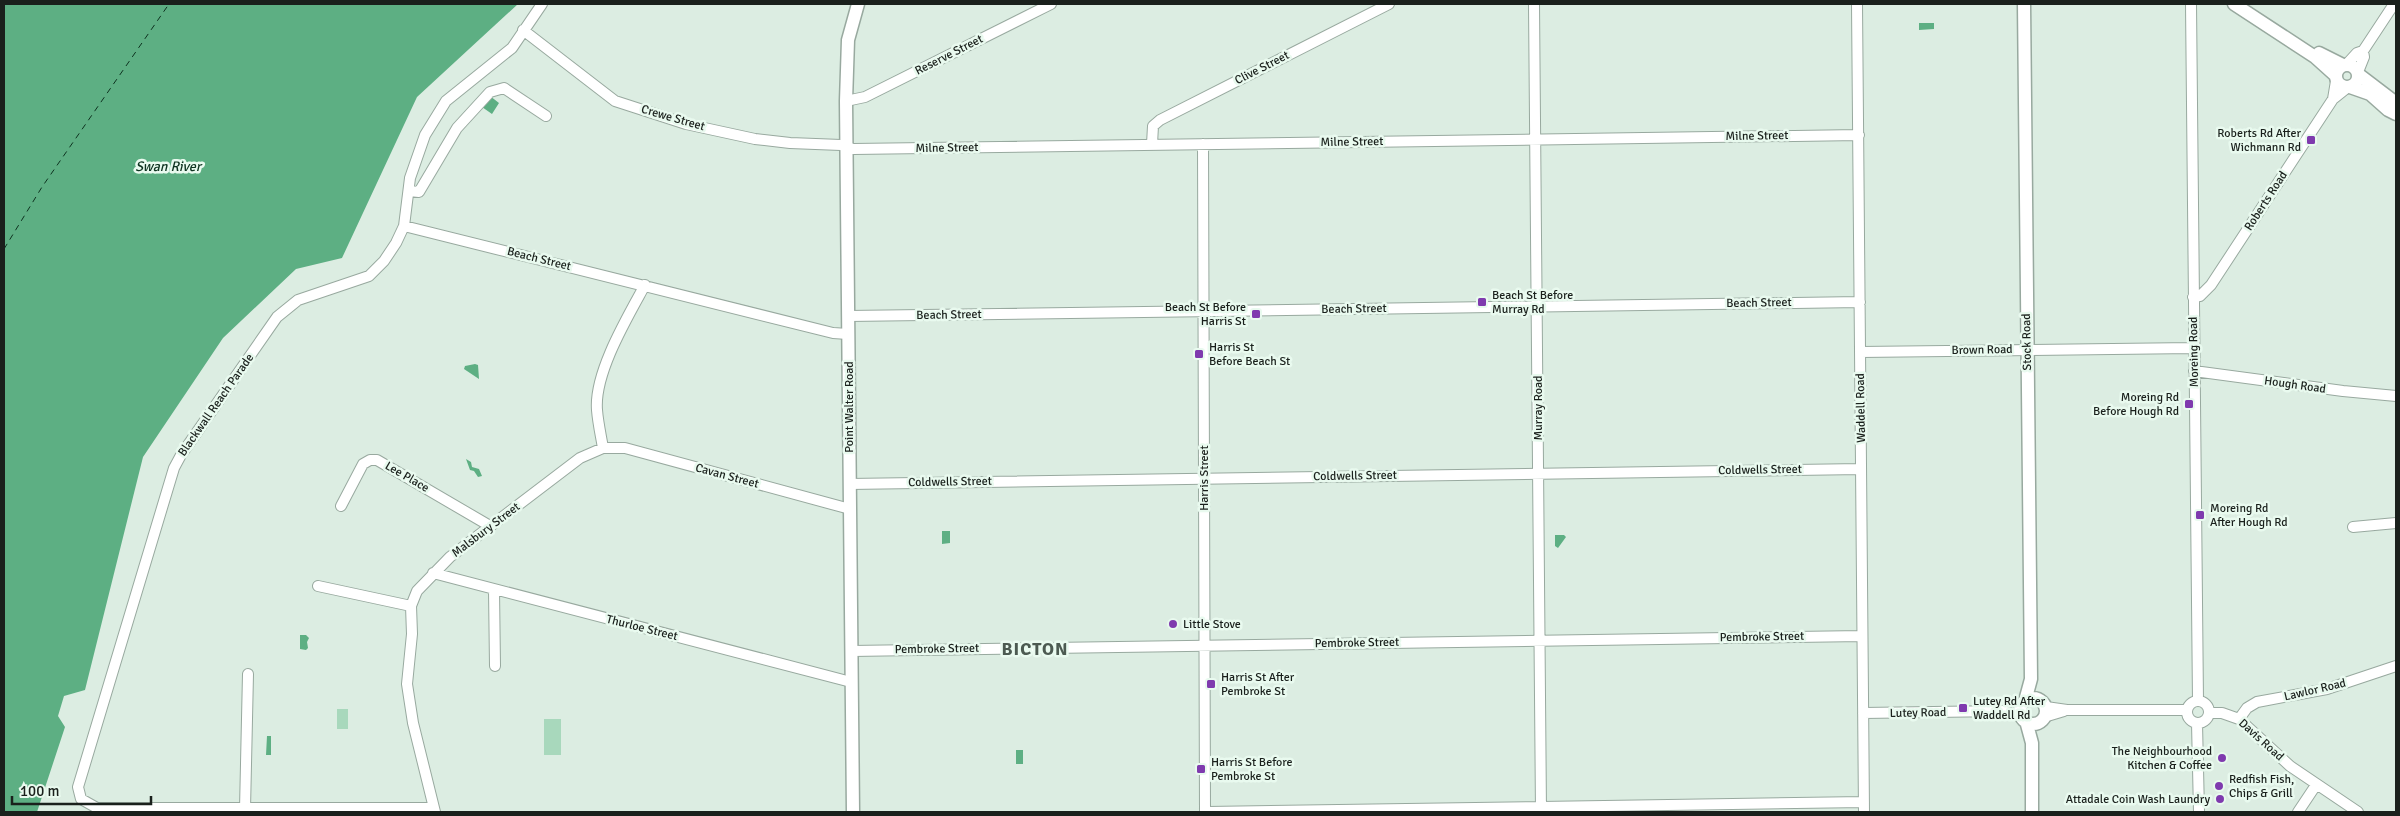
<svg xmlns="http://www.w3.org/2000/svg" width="2400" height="816" font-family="Signika,sans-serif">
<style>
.garden{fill:#a8d8bc}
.water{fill:#5daf83}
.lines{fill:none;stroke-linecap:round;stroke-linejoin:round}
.ferry{stroke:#0e3320;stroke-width:1;stroke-dasharray:6 5;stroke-linecap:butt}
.minor-casing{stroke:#98a99f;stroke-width:12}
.tertiary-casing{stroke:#98a99f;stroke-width:15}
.minor{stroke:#fff;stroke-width:10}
.tertiary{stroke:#fff;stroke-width:12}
.poi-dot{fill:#7f3aae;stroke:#e9faef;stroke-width:2}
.labels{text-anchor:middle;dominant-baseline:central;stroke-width:5;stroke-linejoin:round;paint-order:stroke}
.street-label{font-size:12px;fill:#1a201c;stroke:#e9faef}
.poi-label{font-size:12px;fill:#1a201c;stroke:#e9faef;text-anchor:start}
.water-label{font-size:14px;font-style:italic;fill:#0e3320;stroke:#e9faef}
.district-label{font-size:18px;font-weight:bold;letter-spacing:1px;fill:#4c5a51;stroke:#e9faef}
</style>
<rect width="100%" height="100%" fill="#dcede2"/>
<path class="garden" d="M337 709H348V729H337Z
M544 719H561V755H544Z"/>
<path class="water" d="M4 4H518L417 97 342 258 296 269 223 338 143 457 85 690 64 696 58 716 65 727 37 812H4Z
M1919 23H1934V29L1919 30Z
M490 96 499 103 492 114 482 107Z
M475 364 478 365 479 379 464 369 465 366Z
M466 459 471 462 472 467 479 469 482 476 478 477 474 471 470 470Z
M942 531H950V543L942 544Z
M1555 535H1564L1566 537 1558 548 1555 546Z
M300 635H306L309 638 307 642 308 648 306 650 300 649Z
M267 736H271V755H266Z
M1016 750H1023V764H1016Z"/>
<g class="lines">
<path class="ferry" d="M4 249 42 187 169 4"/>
<g class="minor-casing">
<path id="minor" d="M1534 4 1541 812
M1857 4 1864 812
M2191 4 2198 701
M523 30 615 101 686 124 755 139 790 143 841 145 853 149 1859 135
M2346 65 2357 53 2363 51 2394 4
M2358 72 2364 57 2363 51
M2333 99 2336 81
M846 101 865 97 1051 4
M1152 144 1153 126 1160 120 1389 4
M1203 144 1205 812
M409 191 419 192 457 128 490 92 504 88 546 116
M404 226 833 333 848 334
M2193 297 2200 296 2211 285 2333 99 2348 87
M848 316 1860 302
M1860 352 2193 348
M2194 371 2343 391 2396 396
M603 448C601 436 598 423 597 410 594 373 627 318 645 285
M849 484 1861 469
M341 506 363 464 370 460H377L490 526
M2353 527 2396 523
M433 573 851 682
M318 586 411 606
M494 590 495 666
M851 651 1862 636
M2187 712a11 11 0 1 1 22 0a11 11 0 1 1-22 0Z
M2046 707 2067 710H2187
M1863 713 2003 711 2021 716
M2209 713H2222L2239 719 2290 766 2358 812
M2044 717 2064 711
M2239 719 2247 708 2257 702 2327 689 2396 666
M2197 723 2199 812
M434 808H97L81 799 78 787 174 468 181 455 277 317 298 300 369 276 384 261 396 243 404 226 410 178 425 135 446 101 512 48 542 4
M245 809 248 674
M435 812 413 723 407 684 412 634 411 606 417 591 450 557 580 458 603 448H625L850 509
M1208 812 1864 802
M2298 812 2316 785"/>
</g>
<g class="tertiary-casing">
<path id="tertiary" d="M2024 4 2031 679 2025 701
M2234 4 2315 57 2335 75
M2319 53 2343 65
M2336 76a11 11 0 1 1 22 0a11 11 0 1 1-22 0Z
M2358 74 2396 103
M2350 87 2370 94 2388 110 2396 114
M2020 711a13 13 0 1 1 26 0a13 13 0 1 1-26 0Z
M2026 721 2032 743V812
M853 812 846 101 848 40 858 4"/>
</g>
<use href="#minor" class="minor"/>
<use href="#tertiary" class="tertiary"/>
</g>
<g class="poi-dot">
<rect x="2306" y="135" width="10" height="10" rx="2.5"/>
<rect x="1477" y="297" width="10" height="10" rx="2.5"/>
<rect x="1251" y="309" width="10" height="10" rx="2.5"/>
<rect x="1194" y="349" width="10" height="10" rx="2.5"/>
<rect x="2184" y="399" width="10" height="10" rx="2.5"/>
<rect x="2195" y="510" width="10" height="10" rx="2.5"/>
<circle cx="1173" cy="624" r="5"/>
<rect x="1206" y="679" width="10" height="10" rx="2.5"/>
<rect x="1958" y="703" width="10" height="10" rx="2.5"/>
<circle cx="2222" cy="758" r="5"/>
<rect x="1196" y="764" width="10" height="10" rx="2.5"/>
<circle cx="2219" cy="786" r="5"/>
<circle cx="2220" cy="799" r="5"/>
</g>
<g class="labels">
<g class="street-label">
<text transform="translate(949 55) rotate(-27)">Reserve Street</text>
<text transform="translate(1262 68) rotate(-27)">Clive Street</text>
<text transform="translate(673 118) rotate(16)">Crewe Street</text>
<text transform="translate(1757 136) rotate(-1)">Milne Street</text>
<text transform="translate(1352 142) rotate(-1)">Milne Street</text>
<text transform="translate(947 148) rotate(-1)">Milne Street</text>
<text transform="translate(2266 201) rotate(-57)">Roberts Road</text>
<text transform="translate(539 259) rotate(14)">Beach Street</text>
<text transform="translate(1759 303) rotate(-1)">Beach Street</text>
<text transform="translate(1354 309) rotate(-1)">Beach Street</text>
<text transform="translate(949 315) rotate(-1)">Beach Street</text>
<text transform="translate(2027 342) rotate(-91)">Stock Road</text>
<text transform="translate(1982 350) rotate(-1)">Brown Road</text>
<text transform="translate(2194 352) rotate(-91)">Moreing Road</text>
<text transform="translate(2295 385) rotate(8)">Hough Road</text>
<text transform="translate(216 405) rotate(-55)">Blackwall Reach Parade</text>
<text transform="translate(849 407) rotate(-90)">Point Walter Road</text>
<text transform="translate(1538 408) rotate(-90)">Murray Road</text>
<text transform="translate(1861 408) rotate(-91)">Waddell Road</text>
<text transform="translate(1760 470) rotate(-1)">Coldwells Street</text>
<text transform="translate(727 476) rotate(15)">Cavan Street</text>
<text transform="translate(1355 476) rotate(-1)">Coldwells Street</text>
<text transform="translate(407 477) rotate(30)">Lee Place</text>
<text transform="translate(1204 478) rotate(-90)">Harris Street</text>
<text transform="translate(950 482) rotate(-1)">Coldwells Street</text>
<text transform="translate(486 530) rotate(-37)">Malsbury Street</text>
<text transform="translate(642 628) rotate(14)">Thurloe Street</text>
<text transform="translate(1762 637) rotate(-1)">Pembroke Street</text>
<text transform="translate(1357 643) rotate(-1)">Pembroke Street</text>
<text transform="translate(937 649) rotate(-1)">Pembroke Street</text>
<text transform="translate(2315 690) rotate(-13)">Lawlor Road</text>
<text transform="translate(1918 713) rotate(-1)">Lutey Road</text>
<text transform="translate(2261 740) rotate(42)">Davis Road</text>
</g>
<g class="poi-label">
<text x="2301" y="133" text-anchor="end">Roberts Rd After<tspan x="2301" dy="14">Wichmann Rd</tspan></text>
<text x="1492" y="295">Beach St Before<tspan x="1492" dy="14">Murray Rd</tspan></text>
<text x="1246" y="307" text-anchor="end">Beach St Before<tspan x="1246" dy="14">Harris St</tspan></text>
<text x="1209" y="347">Harris St<tspan x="1209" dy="14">Before Beach St</tspan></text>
<text x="2179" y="397" text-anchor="end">Moreing Rd<tspan x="2179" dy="14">Before Hough Rd</tspan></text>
<text x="2210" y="508">Moreing Rd<tspan x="2210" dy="14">After Hough Rd</tspan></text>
<text x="1183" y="624">Little Stove</text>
<text x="1221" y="677">Harris St After<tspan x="1221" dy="14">Pembroke St</tspan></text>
<text x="1973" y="701">Lutey Rd After<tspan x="1973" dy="14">Waddell Rd</tspan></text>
<text x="2212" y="751" text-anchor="end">The Neighbourhood<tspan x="2212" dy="14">Kitchen &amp; Coffee</tspan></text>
<text x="1211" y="762">Harris St Before<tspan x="1211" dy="14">Pembroke St</tspan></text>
<text x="2229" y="779">Redfish Fish,<tspan x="2229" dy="14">Chips &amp; Grill</tspan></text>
<text x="2210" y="799" text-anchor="end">Attadale Coin Wash Laundry</text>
</g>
<g class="water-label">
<text x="168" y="166">Swan River</text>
</g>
<g class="district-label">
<text x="1035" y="649">BICTON</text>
</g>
</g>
<rect width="2400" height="816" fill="none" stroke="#1a201c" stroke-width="10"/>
<path d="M12 796v8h139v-8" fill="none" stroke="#1a201c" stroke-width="2.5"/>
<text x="20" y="796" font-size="15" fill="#1a201c" stroke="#e9faef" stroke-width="4" paint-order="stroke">100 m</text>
</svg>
